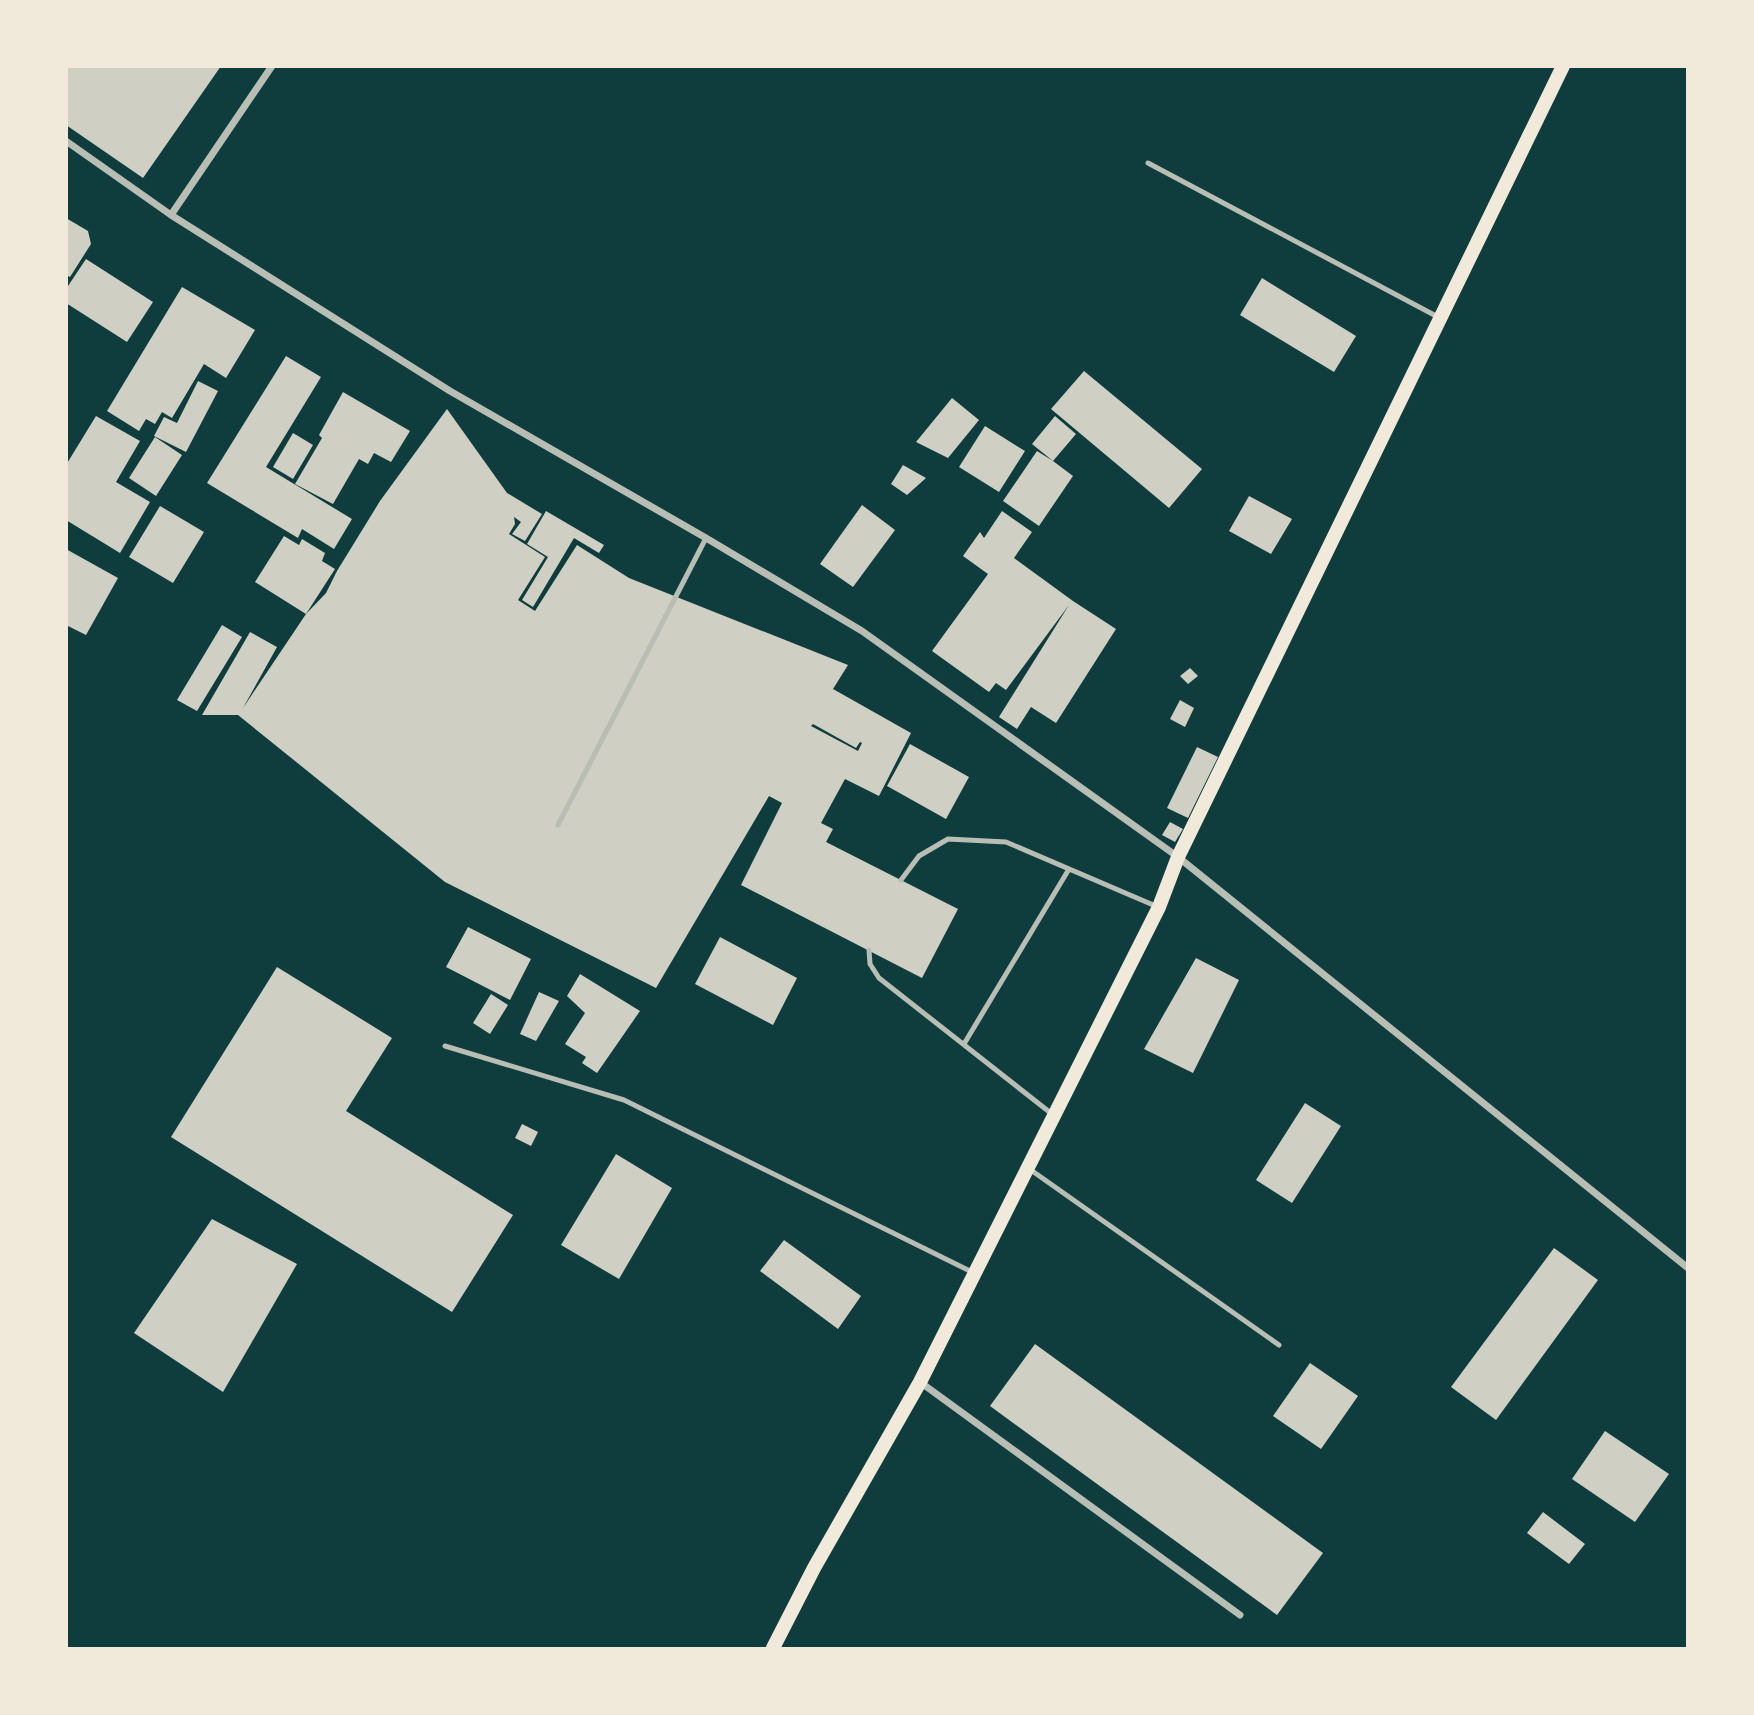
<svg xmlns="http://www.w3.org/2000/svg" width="1754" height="1715" font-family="Signika,sans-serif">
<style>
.building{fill:#cfcfc3;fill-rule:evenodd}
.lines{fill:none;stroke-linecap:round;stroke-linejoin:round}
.service{stroke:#b8beb3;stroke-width:5}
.minor{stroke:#b8beb3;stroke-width:7}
.secondary{stroke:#f1e9da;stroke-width:14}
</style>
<rect width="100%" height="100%" fill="#0f3d3e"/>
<path class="building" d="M66 66H221L143 178 66 125Z
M66 218 88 231 91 244 70 277 66 275Z
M86 259 153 302 127 342 66 303V289Z
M1262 278 1356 336 1334 372 1240 315Z
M182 287 255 330 226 378 204 364 172 418 162 412 155 424 146 419 139 431 107 411Z
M286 356 321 377 266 467 352 519 334 549 302 529 298 538 207 483Z
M1084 371 1202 469 1169 508 1051 409Z
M198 381 218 391 186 452 154 436 164 417 177 423Z
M343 392 410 431 391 462 374 453 368 464 359 459 333 504 295 484 322 438 319 435Z
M952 398 979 420 948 458 916 442Z
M447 409 507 493 542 514 525 541 512 534 521 522 514 517 515 524 509 534 545 557 518 600 535 611 577 545 629 578 848 665 833 689 911 733 879 796 845 779 821 823 833 829 826 842 958 909 922 978 741 885 782 803 769 796 656 988 445 882 238 715H202L250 632 277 647 243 708 306 614 255 582 284 536 299 545 302 539 325 553 322 561 335 569 306 614 326 593 337 571 380 501ZM813 724 856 748 860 742 862 743 858 751 811 726Z
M96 416 140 441 116 482 150 502 120 553 66 520V465Z
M1055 416 1076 434 1053 461 1073 476 1039 526 1003 501 1037 451 1053 461 1032 444Z
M985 426 1025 451 999 492 959 467Z
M293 433 313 445 293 479 273 467Z
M155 437 182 455 156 496 129 478Z
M903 465 926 478 907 495 891 484Z
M1249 496 1292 519 1271 554 1229 531Z
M862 505 895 530 853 587 820 564Z
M160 506 204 532 173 583 129 557Z
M546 511 604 545 599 553 574 538 533 607 522 600 548 557 527 544Z
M1002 511 1032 532 1014 558 1073 601 1116 629 1056 723 1031 707 1017 729 999 717 1069 605 1006 690 996 683 989 692 932 651 988 574 963 556 980 532 984 538Z
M66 549 118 578 86 635 66 625Z
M222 625 242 637 197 711 177 700Z
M1190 668 1198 676 1188 684 1180 676Z
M1180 700 1194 708 1185 727 1170 719Z
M910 744 969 777 946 819 887 786Z
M1197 747 1218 757 1188 818 1167 808Z
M1170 822 1183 829 1175 842 1162 835Z
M468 927 531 959 510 1000 446 967Z
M720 937 797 978 773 1025 695 984Z
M1196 958 1239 980 1193 1073 1144 1049Z
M277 967 392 1038 346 1111 513 1215 452 1312 171 1137Z
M580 974 640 1011 597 1073 582 1063 586 1057 565 1044 585 1013 567 996Z
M539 992 559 1001 536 1041 520 1034Z
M491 994 508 1005 490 1034 473 1023Z
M1305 1103 1341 1126 1292 1203 1256 1180Z
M522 1124 538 1132 531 1146 515 1138Z
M616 1154 672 1188 619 1279 561 1245Z
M212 1219 297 1264 223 1392 134 1333Z
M784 1240 861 1296 838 1329 760 1271Z
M1554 1248 1598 1280 1496 1420 1451 1387Z
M1035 1344 1323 1553 1277 1615 990 1406Z
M1310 1363 1358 1396 1321 1449 1273 1416Z
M1605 1431 1669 1474 1635 1522 1572 1479Z
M1543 1512 1585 1544 1569 1564 1527 1533Z"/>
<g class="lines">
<path class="service" d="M1148 163 1438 317
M558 825 706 538
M901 880 919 856 948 839 1006 842 1158 907
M869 950 870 964 879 978 1052 1114
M964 1044 1069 869
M445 1046 624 1100 972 1272
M1028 1168 1279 1345"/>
<path class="minor" d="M66 141 171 215 450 391 706 538 862 631 1178 857 1688 1268
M171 215 272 66
M920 1382 1240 1615"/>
<path class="secondary" d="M773 1648 814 1568 920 1382 1159 907 1178 857 1563 66"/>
</g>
<rect width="1754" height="1715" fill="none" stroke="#f1e9da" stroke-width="136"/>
</svg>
